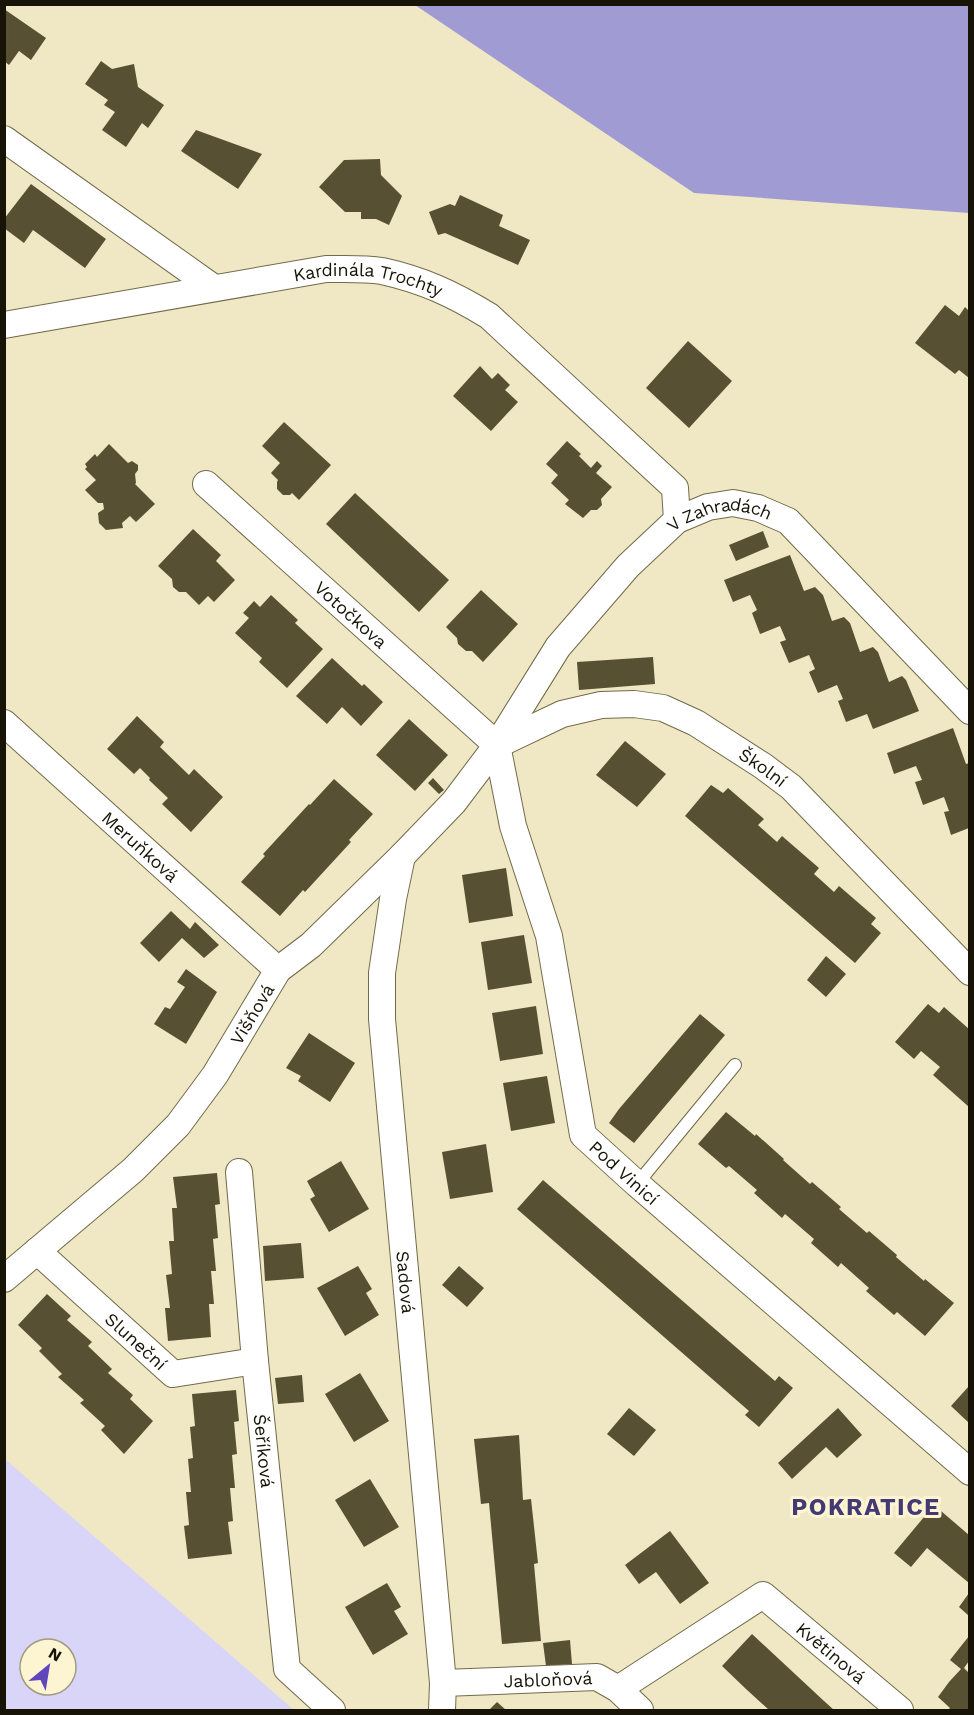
<svg xmlns="http://www.w3.org/2000/svg" width="974" height="1715" font-family="'Work Sans',sans-serif">
<style>
.green{fill:#d8d5f9;fill-rule:evenodd}
.forest{fill:#a19bd4}
.building{fill:#585032}
.lines{fill:none;stroke-linecap:round;stroke-linejoin:round}
.service-casing{stroke:#716a4a;stroke-width:14}
.minor-casing{stroke:#716a4a;stroke-width:28}
.service{stroke:#fff;stroke-width:12}
.minor{stroke:#fff;stroke-width:26}
.labels{text-anchor:middle;dominant-baseline:central;stroke-width:6;stroke-linejoin:round;paint-order:stroke}
.street-label{font-size:18px;fill:#171407;stroke:#fdf5d1}
.district-label{font-size:24px;font-weight:bold;letter-spacing:1.5px;fill:#433975;stroke:#fdf5d1}
</style>
<rect width="100%" height="100%" fill="#f0e8c4"/>
<path class="green" d="M4 1459H5L294 1710H5ZM30 1649H66V1685H30Z"/>
<path class="forest" d="M415 5H969V213L694 193Z"/>
<path class="building" d="M4 9 46 38 31 60 19 51 9 65 4 61Z
M101 61 112 69 134 64 138 87 164 105 148 128 142 123 126 147 102 130 115 112 104 105 108 100 85 84Z
M196 130 262 154 238 189 181 151Z
M380 159 381 175 402 196 389 225 376 219H361V212H345L319 187 344 160Z
M31 184 106 239 85 268 33 230 24 243 4 228V219Z
M460 195 503 215 499 226 530 240 518 265 445 233 438 235 429 212 450 204 455 206Z
M945 305 959 316 965 307 969 311V378L959 370 955 374 915 343Z
M688 341 732 381 689 428 646 388Z
M480 366 492 379 498 373 510 385 505 390 518 402 491 431 453 396Z
M284 422 331 465 299 500 292 493 290 495H283L277 489V482L278 480 271 473 280 463 262 446Z
M567 441 581 454 579 456 591 468 597 461 602 466 596 473 612 487 601 499 602 505 597 510H591L583 518 565 504 569 500 551 483 558 475 546 464Z
M109 444 128 463 132 461 138 465V470L135 474 136 483 135 484 155 504 136 522 130 516 122 523 123 528 106 530 99 523 98 513 104 509 103 503H98L85 490 96 480 85 469 87 467 85 464 95 454 97 457Z
M355 493 449 580 419 612 326 524Z
M193 529 221 555 216 561 235 580 214 602 208 596 199 605 186 592H179L173 587 172 579 158 566Z
M763 531 769 547 736 561 729 545Z
M790 555 804 591 815 587 823 595 832 621 844 617 850 623 860 652 873 647 878 652 889 682 902 676 906 680 919 711 873 729 867 714 846 722 838 701 843 699 837 685 818 693 809 672 815 669 809 655 789 663 780 642 786 640 780 626 760 634 752 613 757 610 750 595 733 602 724 580Z
M481 590 518 624 483 662 472 651H466L458 644 457 638 446 627Z
M271 595 298 620 295 623 323 649 287 688 259 662 262 658 235 633 249 618 243 613 254 601 260 607Z
M653 657 655 684 579 690 577 662Z
M332 658 362 686 364 684 383 702 361 726 342 707 327 724 296 696Z
M137 716 164 742 160 747 189 775 194 769 223 797 191 832 162 804 168 798 149 780 150 778 140 768 134 774 107 749Z
M409 719 448 755 415 791 376 755Z
M953 728 966 764 969 763V828L951 835 944 812 949 811 944 797 923 805 915 782 922 780 916 766 894 774 887 753Z
M625 741 666 774 637 807 596 775Z
M433 778 444 790 439 794 428 783Z
M334 779 373 814 349 840 351 842 305 892 303 890 280 916 241 882 265 856 263 854 309 804 310 805Z
M711 785 723 793 728 788 764 819 758 825 768 834 777 842 782 836 819 868 814 874 823 882 834 892 839 886 876 918 871 924 881 933 855 963 685 816Z
M506 868 513 916 469 923 462 875Z
M171 911 190 929 195 922 219 945 204 958 182 938 159 962 140 943Z
M524 935 532 983 488 990 481 942Z
M826 956 846 974 826 997 807 980Z
M186 969 217 992 186 1044 154 1024 165 1007 170 1009 185 987 177 982Z
M928 1004 939 1013 944 1007 969 1029V1107L933 1075 940 1067 921 1051 914 1059 895 1042Z
M536 1006 543 1054 500 1061 492 1013Z
M700 1014 725 1035 634 1143 609 1123 619 1109Z
M309 1033 355 1063 330 1102 298 1081 301 1076 286 1068Z
M547 1076 555 1123 511 1131 503 1083Z
M726 1112 755 1136 756 1134 784 1159 783 1160 810 1184 812 1182 841 1207 839 1209 867 1233 869 1231 897 1255 896 1257 924 1281 925 1279 954 1303 925 1336 897 1312 894 1315 866 1291 869 1288 841 1263 838 1267 811 1243 814 1239 785 1214 782 1218 754 1193 757 1190 729 1166 726 1168 698 1144Z
M486 1144 493 1192 450 1199 442 1152Z
M341 1161 369 1209 329 1232 310 1199 315 1196 307 1181Z
M217 1173 220 1204 215 1205 218 1238 213 1239 216 1271H211L214 1304H209L211 1337 168 1341 165 1308H170L166 1275 172 1274 169 1241H174L172 1208H177L173 1177Z
M543 1180 775 1381 779 1376 793 1388 759 1427 745 1415 749 1411 517 1209Z
M301 1243 304 1278 265 1281 263 1246Z
M358 1266 372 1289 366 1293 379 1315 345 1336 317 1288Z
M459 1266 484 1288 467 1307 442 1285Z
M47 1294 71 1316 67 1320 92 1342 88 1346 112 1369 108 1373 133 1395 130 1399 153 1421 124 1454 101 1430 105 1426 80 1403 84 1400 58 1377 62 1374 39 1351 42 1348 18 1325Z
M360 1373 389 1421 354 1442 325 1394Z
M302 1375 304 1402 278 1404 275 1378Z
M969 1386V1423L951 1406Z
M236 1390 239 1421 234 1422 237 1454 232 1455 235 1488H230L233 1521 228 1522 232 1554 188 1559 184 1526 189 1525 186 1492H191L188 1459 193 1458 190 1427 195 1426 192 1394Z
M629 1408 656 1430 634 1456 607 1434Z
M838 1408 862 1435 837 1458 826 1447 792 1479 778 1463Z
M519 1435 523 1500 531 1499 538 1563 534 1564 541 1641 502 1644 489 1503 481 1504 474 1439Z
M370 1479 399 1527 364 1547 335 1500Z
M934 1505 969 1535V1583L927 1548 911 1567 894 1553Z
M670 1531 709 1583 680 1604 656 1572 639 1584 625 1565Z
M387 1583 401 1607 394 1611 408 1634 373 1655 345 1607Z
M969 1593V1616L959 1607Z
M752 1634 824 1701 834 1710H769L746 1689 722 1666Z
M969 1636V1661L964 1668 969 1673V1710H948L950 1708 938 1697 949 1682 961 1669 950 1660Z
M570 1640 572 1664 546 1666 543 1643Z
M497 1702 506 1710H489Z"/>
<g class="lines">
<g class="service-casing">
<path id="service" d="M637 1184 735 1065"/>
</g>
<g class="minor-casing">
<g id="minor">
<path d="M4 139 214 288"/>
<path id="s1" d="M4 325 326 269C344 269 364 268 382 271 423 280 453 294 489 316L675 488 677 520"/>
<path id="s2" d="M206 484 497 745"/>
<path id="s3" d="M4 723 278 970"/>
<path id="s4" d="M497 745 513 826 549 936 583 1135 637 1184 970 1472"/>
<path id="s5" d="M497 745 562 714 601 705 634 704 663 708 696 723 763 766 791 787 970 972"/>
<path id="s6" d="M402 856 393 899 382 973V1019L443 1683 442 1710"/>
<path id="s7" d="M239 1172 255 1361 287 1669 332 1710"/>
<path id="s8" d="M37 1251 173 1374 255 1361"/>
<path id="s9" d="M4 1279 133 1170 178 1125 215 1075 278 970 311 945 402 856 454 802 497 745 558 647 628 566 677 520 708 507 733 503 758 508 788 521 970 711"/>
<path id="s10" d="M443 1683 597 1677 618 1689 640 1710"/>
<path id="s11" d="M618 1689 763 1595 900 1710"/>
</g>
</g>
<use href="#service" class="service"/>
<use href="#minor" class="minor"/>
</g>
<g class="labels">
<g class="street-label">
<text stroke="none"><textPath href="#s1" startOffset="370">Kardinála Trochty</textPath></text>
<text stroke="none"><textPath href="#s9" startOffset="1066">V Zahradách</textPath></text>
<text stroke="none"><textPath href="#s2" startOffset="195">Votočkova</textPath></text>
<text stroke="none"><textPath href="#s5" startOffset="291">Školní</textPath></text>
<text stroke="none"><textPath href="#s3" startOffset="184">Meruňková</textPath></text>
<text stroke="none"><textPath href="#s9" startOffset="366">Višňová</textPath></text>
<text stroke="none"><textPath href="#s4" startOffset="456">Pod Vinicí</textPath></text>
<text stroke="none"><textPath href="#s6" startOffset="429">Sadová</textPath></text>
<text stroke="none"><textPath href="#s8" startOffset="134">Sluneční</textPath></text>
<text stroke="none"><textPath href="#s7" startOffset="280">Šeříková</textPath></text>
<text stroke="none"><textPath href="#s11" startOffset="262">Květinová</textPath></text>
<text stroke="none"><textPath href="#s10" startOffset="105">Jabloňová</textPath></text>
</g>
<g class="district-label">
<text x="866" y="1507">POKRATICE</text>
</g>
</g>
<rect width="974" height="1715" fill="none" stroke="#171407" stroke-width="12"/>
<g transform="translate(48 1667) rotate(30)"><circle r="28" fill="#fdf5d1" stroke="#a19b80" stroke-width="1.5"/>
<path d="M0-4.5L10 22L0 15L-10 22Z" fill="#6145bd"/>
<text y="-9" font-size="16" font-weight="bold" text-anchor="middle" fill="#171407">N</text>
</g>
</svg>
